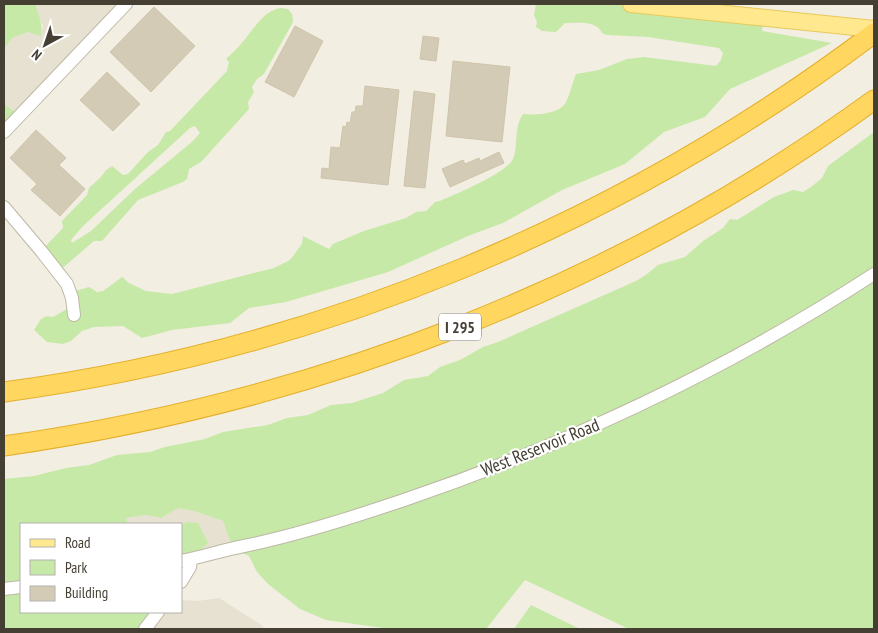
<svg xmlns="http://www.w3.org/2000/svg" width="878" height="633" font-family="'PT Sans Narrow',sans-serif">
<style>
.residential{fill:#e6e1d0}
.green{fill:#c6e9a8;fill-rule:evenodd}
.building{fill:#d4cbb7;stroke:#cfc4aa}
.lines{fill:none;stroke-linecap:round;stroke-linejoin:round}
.minor-casing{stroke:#bdb7a5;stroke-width:14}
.major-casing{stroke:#e8c95a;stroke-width:18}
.highway-casing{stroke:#e3af2b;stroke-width:21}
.minor{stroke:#fff;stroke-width:12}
.major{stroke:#ffe88e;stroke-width:16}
.highway{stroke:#ffd760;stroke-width:19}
.labels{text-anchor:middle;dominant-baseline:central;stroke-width:4.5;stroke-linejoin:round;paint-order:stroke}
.shield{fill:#fff;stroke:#7c7870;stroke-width:1}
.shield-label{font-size:16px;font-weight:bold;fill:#443e33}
.street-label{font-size:18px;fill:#443e33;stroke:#fff}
</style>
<rect width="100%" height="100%" fill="#f2eee2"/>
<path class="residential" d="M37 4H114L117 14 21 116 4 104V65L6 62 4 57V48L12 38 28 32 41 35 43 25 38 16 36 6Z
M178 508 194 511 223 521 233 549 191 561 187 522 181 525 127 524 126 518 146 515 161 518Z
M219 598 263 626 262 629H146L159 612H181V600L198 601Z"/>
<path class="green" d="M4 4H37L36 6C39 17 43 24 41 36L28 32 12 38 4 49Z
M536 4H643L764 17 762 31 832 43 730 89 705 117 664 132 625 164 562 190 503 223 468 236 388 272 286 302 249 308 230 323 172 330 142 338 123 326 94 327 82 331 71 341 63 344 47 342 34 330 41 319 47 316 53 317 72 306V292L89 287 97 292 103 291 122 277 129 283 146 291 172 294 274 268 290 260 302 244 303 236 329 249 333 244 364 231 406 218 416 212 426 211 435 202 440 201C456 194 507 173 513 159 519 145 513 129 523 114 535 115 556 115 565 104 569 98 573 81 576 74L599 70 627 59 644 57 716 66 721 60 723 53 719 48 648 37 607 35 602 33C597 20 577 23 565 23L556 32 542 31 536 27 537 22 534 15Z
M281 8 288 9 292 14 293 22 264 74 257 79 252 87 254 92 248 102 249 109 201 162 189 169 187 179 183 182 138 200 102 241H94L58 272 41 251 63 228 62 221 87 195 89 188 101 177 106 170 112 166 123 175 128 174 148 152 158 145 166 132 170 131 227 71 229 62 226 59C231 54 236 50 240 45 252 32 263 10 281 8ZM195 126 200 133 193 141 135 189 91 231 72 243 71 240 83 226 190 128Z
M4 104 21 116 4 137Z
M874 132V629H629L525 580 486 629H390L326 620 300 609 268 584 257 572 249 556 233 549 223 521 194 511 178 508 161 518 146 515 126 518 127 524H21V612H159L146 629H4V479L34 476 66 468 89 465 117 455 150 452 165 447 205 439 223 432 268 425 287 418 308 415 331 405 352 403 383 393 404 380 428 376 440 367 460 360 483 347 498 342 636 281 647 274 658 265 685 257 703 241 723 228 730 219 737 220 774 197 793 190 803 192 811 187 822 178 828 166Z
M187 522 198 523 208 543 195 555 181 581V525Z
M531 605 580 629H514Z"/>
<path class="building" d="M154 7 195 46 151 92 110 52Z
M295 26 323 41 294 97 265 82Z
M423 36 439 38 436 61 420 59Z
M453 61 510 67 502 142 446 136Z
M107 72 140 104 113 131 80 100Z
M365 86 399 90 388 185 321 178 322 168 329 169 331 147 340 148 343 126 346 127 347 122 350 123 352 112H355L356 106H363Z
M414 91 435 94 425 188 404 186Z
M36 130 66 158 59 165 85 189 60 216 31 190 37 184 10 158Z
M499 152 504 163 450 187 442 169 463 160 465 164 479 158 480 161Z"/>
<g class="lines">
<g class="minor-casing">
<path id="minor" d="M4 132 126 4
M4 207 42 252 67 284 72 298 74 315
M181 561C202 557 223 550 244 546 298 535 351 518 404 500 569 444 728 369 874 274
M181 582 190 567 191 559
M4 589 21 587
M145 629 158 612"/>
</g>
<g class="major-casing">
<path id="major" d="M631 4 874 29"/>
</g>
<g class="highway-casing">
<path id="highway" d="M4 392C319 350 621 224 874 33
M4 446C318 401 617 287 874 100"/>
</g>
<use href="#minor" class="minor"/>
<use href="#major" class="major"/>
<use href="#highway" class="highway"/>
</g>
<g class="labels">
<rect class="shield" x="439" y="313.5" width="42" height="27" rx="4"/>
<g class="shield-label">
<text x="460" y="327">I 295</text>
</g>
<g class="street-label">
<text transform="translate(540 447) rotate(-22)">West Reservoir Road</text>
</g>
</g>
<rect width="878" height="633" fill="none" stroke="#443e33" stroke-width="10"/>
<rect x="20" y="523" width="162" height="90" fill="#ffffff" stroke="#b4b2ad"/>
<rect x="30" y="539" width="25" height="8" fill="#ffe88e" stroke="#b4b2ad"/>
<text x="65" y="548" font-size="15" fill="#443e33">Road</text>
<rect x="30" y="560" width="25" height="15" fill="#c6e9a8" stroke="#b4b2ad"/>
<text x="65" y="573" font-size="15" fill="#443e33">Park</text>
<rect x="30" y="586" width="25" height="15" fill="#d4cbb7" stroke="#b4b2ad"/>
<text x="65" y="598" font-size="15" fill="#443e33">Building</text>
<g transform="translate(45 45) rotate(220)" stroke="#ffffff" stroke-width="4" paint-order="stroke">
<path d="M0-4L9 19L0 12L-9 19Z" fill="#443e33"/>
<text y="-8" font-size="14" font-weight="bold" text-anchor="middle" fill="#443e33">N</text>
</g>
</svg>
